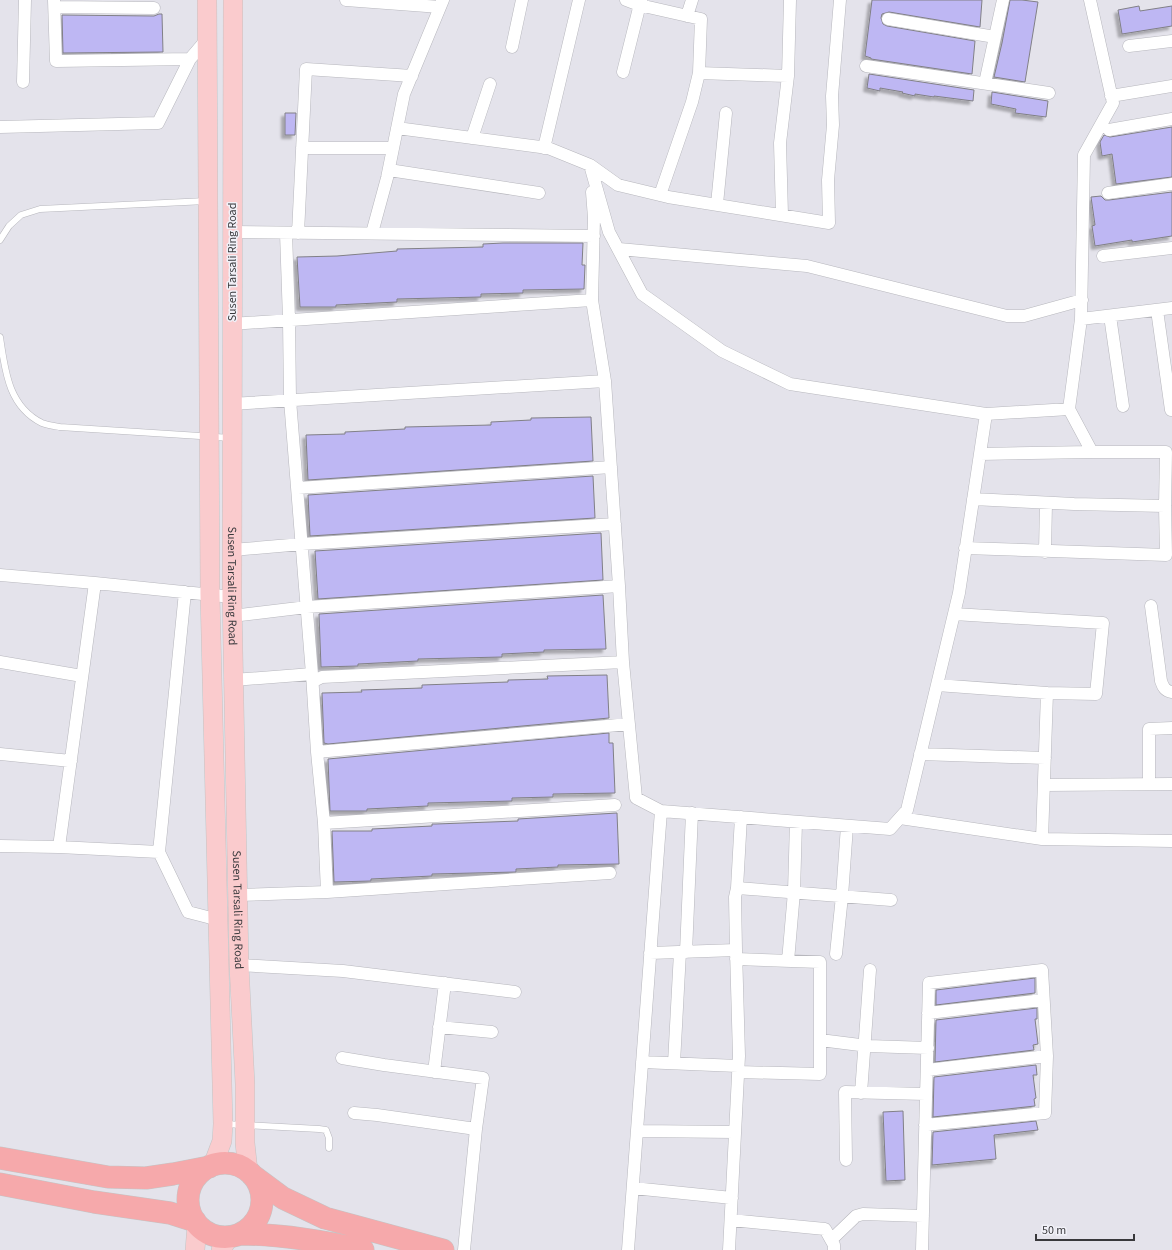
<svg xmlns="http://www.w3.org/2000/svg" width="1172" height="1250" font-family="'Source Sans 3',sans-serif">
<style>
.building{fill:#beb7f3;stroke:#818086;filter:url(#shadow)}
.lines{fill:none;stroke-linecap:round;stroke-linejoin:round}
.lane-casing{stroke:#b7b7bd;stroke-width:7}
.street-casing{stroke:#b7b7bd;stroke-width:13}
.primary-casing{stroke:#c4c4c4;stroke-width:20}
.highway-casing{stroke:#c4c4c4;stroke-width:23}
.lane{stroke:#fff;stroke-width:6}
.street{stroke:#fff;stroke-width:12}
.primary{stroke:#facbcd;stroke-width:19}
.highway{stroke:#f6a9ab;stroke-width:22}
.labels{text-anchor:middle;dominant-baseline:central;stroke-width:3;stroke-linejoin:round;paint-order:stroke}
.street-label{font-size:12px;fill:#39393c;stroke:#f1f1f8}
</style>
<defs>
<filter id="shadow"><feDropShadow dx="-3.5" dy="3.5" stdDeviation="1" flood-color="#0004"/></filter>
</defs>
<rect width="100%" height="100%" fill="#e4e3eb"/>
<path class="building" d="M872 0H982L980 27 889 12 882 14 881 18 883 24 887 26 975 41 972 74 871 59V58L865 56Z
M1010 0H1022L1038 2 1025 82 994 77 1002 43Z
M1139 6 1140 11 1172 6V26L1122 34 1118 10Z
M159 14H162L163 52 63 53 62 15 154 16Z
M869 74 974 90 973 101 934 96V97L915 94V96L902 93 903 92 880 88V91L867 88Z
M992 92 1048 101 1046 117 1015 113 1016 109 991 104Z
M285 113H296L295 135H285Z
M1172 127V177L1116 184 1112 154 1102 156 1100 142 1104 135 1110 137Z
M1172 192V236L1132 242V240L1095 246 1092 226 1095 225 1091 197 1101 196 1105 200H1109Z
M503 243H583L582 265H585L584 289 523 290V293L481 294V297L397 299V302L336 305V307H300L297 257 337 256 397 251V249L483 247V244Z
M591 417 593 461 308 480 306 435 345 434V432L405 429V427L491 425V422L531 420V418Z
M593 476 595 518 310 536 308 495Z
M601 533 603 580 318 599 315 551Z
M603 595 606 649 544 650V652L502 654V657L418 659V661L358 664V666L321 667 319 614Z
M607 675 609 718 328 744 324 743 322 693 362 692 361 690 422 688V685L508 682V680L548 679 547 676Z
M609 733V743H613L615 793 553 794V797L512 798V801L428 803V806L367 809V811H330L328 759Z
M617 813 619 864 558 865V867L516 869V872L432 874V876L371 879V881L334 882 332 831H372V829L432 826V824H436L518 821V819Z
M1035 978V993L936 1005V990Z
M1037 1008V1019H1035L1038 1044 1033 1045 1034 1050 935 1062 936 1020Z
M1036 1065 1037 1075H1033L1036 1098 1034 1099 1035 1106 933 1117 934 1077Z
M903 1111 905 1180 886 1181 883 1112Z
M1036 1121 1038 1130 994 1135 996 1159 932 1165 933 1132Z"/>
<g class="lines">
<g class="lane-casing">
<path id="lane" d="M0 240 9 226 21 215 40 209 206 201
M0 337C5 370 8 406 42 423 47 425 54 426 60 427L231 438
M225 1124 319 1129 326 1130 329 1138V1148"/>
</g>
<g class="street-casing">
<path id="street" d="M54 0 56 61 190 59
M346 0 440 7
M626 0 639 5 701 19 699 73 692 102 660 195
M55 7 154 8
M687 16 692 0
M888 19 995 37
M1129 46 1172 41
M512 47 522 0
M866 66 1049 93
M623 72 641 0
M699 73 788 76 780 143 782 215
M788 76 790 0
M23 82 25 0
M985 83 1003 0
M1111 96 1172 86
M0 127 158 123 190 59 207 39
M397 128 548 148 590 165 618 185 668 197 829 223 828 180 833 125 832 96 840 0
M1109 130 1172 119
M472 138 490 84
M302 148H393
M544 148 579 0
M590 165 609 232 642 294 722 351 790 384 986 414
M389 170 539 193
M592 192 594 218 592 300 605 381
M1108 193 1172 184
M717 204 726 113
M232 232 594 236
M298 233 306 69 412 76
M372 233 387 178 404 94 443 0
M619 249 807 266 1007 316H1024L1082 300
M1103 256 1172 248
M1157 310 1171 410
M1110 316 1123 406
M1081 319 1172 308
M231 324 592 300
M231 404 605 381 619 586 623 662 636 798 661 811
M980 454 1092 452
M298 488 611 467
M973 499 1074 504 1165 506
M965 548 1166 555 1165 506 1166 452H1092L1069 409
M232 550 302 544 615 524
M1045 552 1046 503
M0 575 95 583
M1151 606 1161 681C1163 687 1165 691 1172 692
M954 614 1103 623 1096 694 1047 693
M232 616 307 607 619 586
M0 662 82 676
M233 680 312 674 290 400 289 319 286 233
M317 752 629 724
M0 754 71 761
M920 754 1045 758
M1149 784V729L1172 728
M1044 785 1172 784
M900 818 1042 839 1047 693 937 685
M324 823 615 805
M1042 839 1172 841
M0 846 59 847
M159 852 185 592
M737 888 741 817
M327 892 324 823 317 752 312 674 316 680 322 677 623 662
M238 895 327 892 610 873
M219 920 188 912 159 852 59 847 95 583 232 597
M686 952 692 813
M650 953 736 950
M836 954 842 896 847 826
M736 959 820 962V1074L738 1072
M788 961 794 892 796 822
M239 965 343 971 515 992
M928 1013 1043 1000
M439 1027 492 1032
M820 1040 868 1046 928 1048
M342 1058 384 1065 483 1078 476 1129 464 1250
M642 1062 738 1066
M674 1063 680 952
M927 1070 1047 1056
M434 1072 445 983
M861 1093 870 970
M354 1113 377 1115 476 1129
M637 1131 735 1132
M846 1160 845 1092 926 1094
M633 1188 732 1198
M731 1220 825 1229 834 1245V1250
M831 1240 856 1216 863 1214 923 1216
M628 1250 661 811 890 829 907 810 959 593 986 414 1069 409 1081 319 1084 155 1113 103 1090 0
M729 1250 739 1056 736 950 735 897 737 888 891 900
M922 1250C924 1161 927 1072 929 983L1042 970 1047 1056 1045 1113 925 1125"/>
</g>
<g class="primary-casing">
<g id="primary">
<path d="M207 0 210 595 223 1124 222 1141 213 1165"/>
<path id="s1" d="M233 0 232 597 239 965 245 1084V1143L248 1171"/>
<path d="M195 1250 197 1225"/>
<path d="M221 1250 229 1237"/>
</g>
</g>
<g class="highway-casing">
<path id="highway" d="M0 1158 108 1177 146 1178 173 1174 209 1167
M188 1200a37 37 0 1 1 74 0a37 37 0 1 1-74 0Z
M252 1175 283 1198 325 1218 443 1250
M0 1184 94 1202 170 1213 195 1221
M240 1234C282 1234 322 1241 363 1250"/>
</g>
<use href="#lane" class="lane"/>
<use href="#street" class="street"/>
<use href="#primary" class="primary"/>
<use href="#highway" class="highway"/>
</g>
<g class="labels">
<g class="street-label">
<text transform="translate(232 262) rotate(-90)">Susen Tarsali Ring Road</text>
<text stroke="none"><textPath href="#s1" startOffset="586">Susen Tarsali Ring Road</textPath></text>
<text stroke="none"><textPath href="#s1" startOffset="910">Susen Tarsali Ring Road</textPath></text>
</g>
</g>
<path d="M1036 1234v6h98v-6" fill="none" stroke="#39393c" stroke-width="2"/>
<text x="1042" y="1234" font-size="12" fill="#39393c" stroke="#f1f1f8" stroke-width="3" paint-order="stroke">50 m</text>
</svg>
